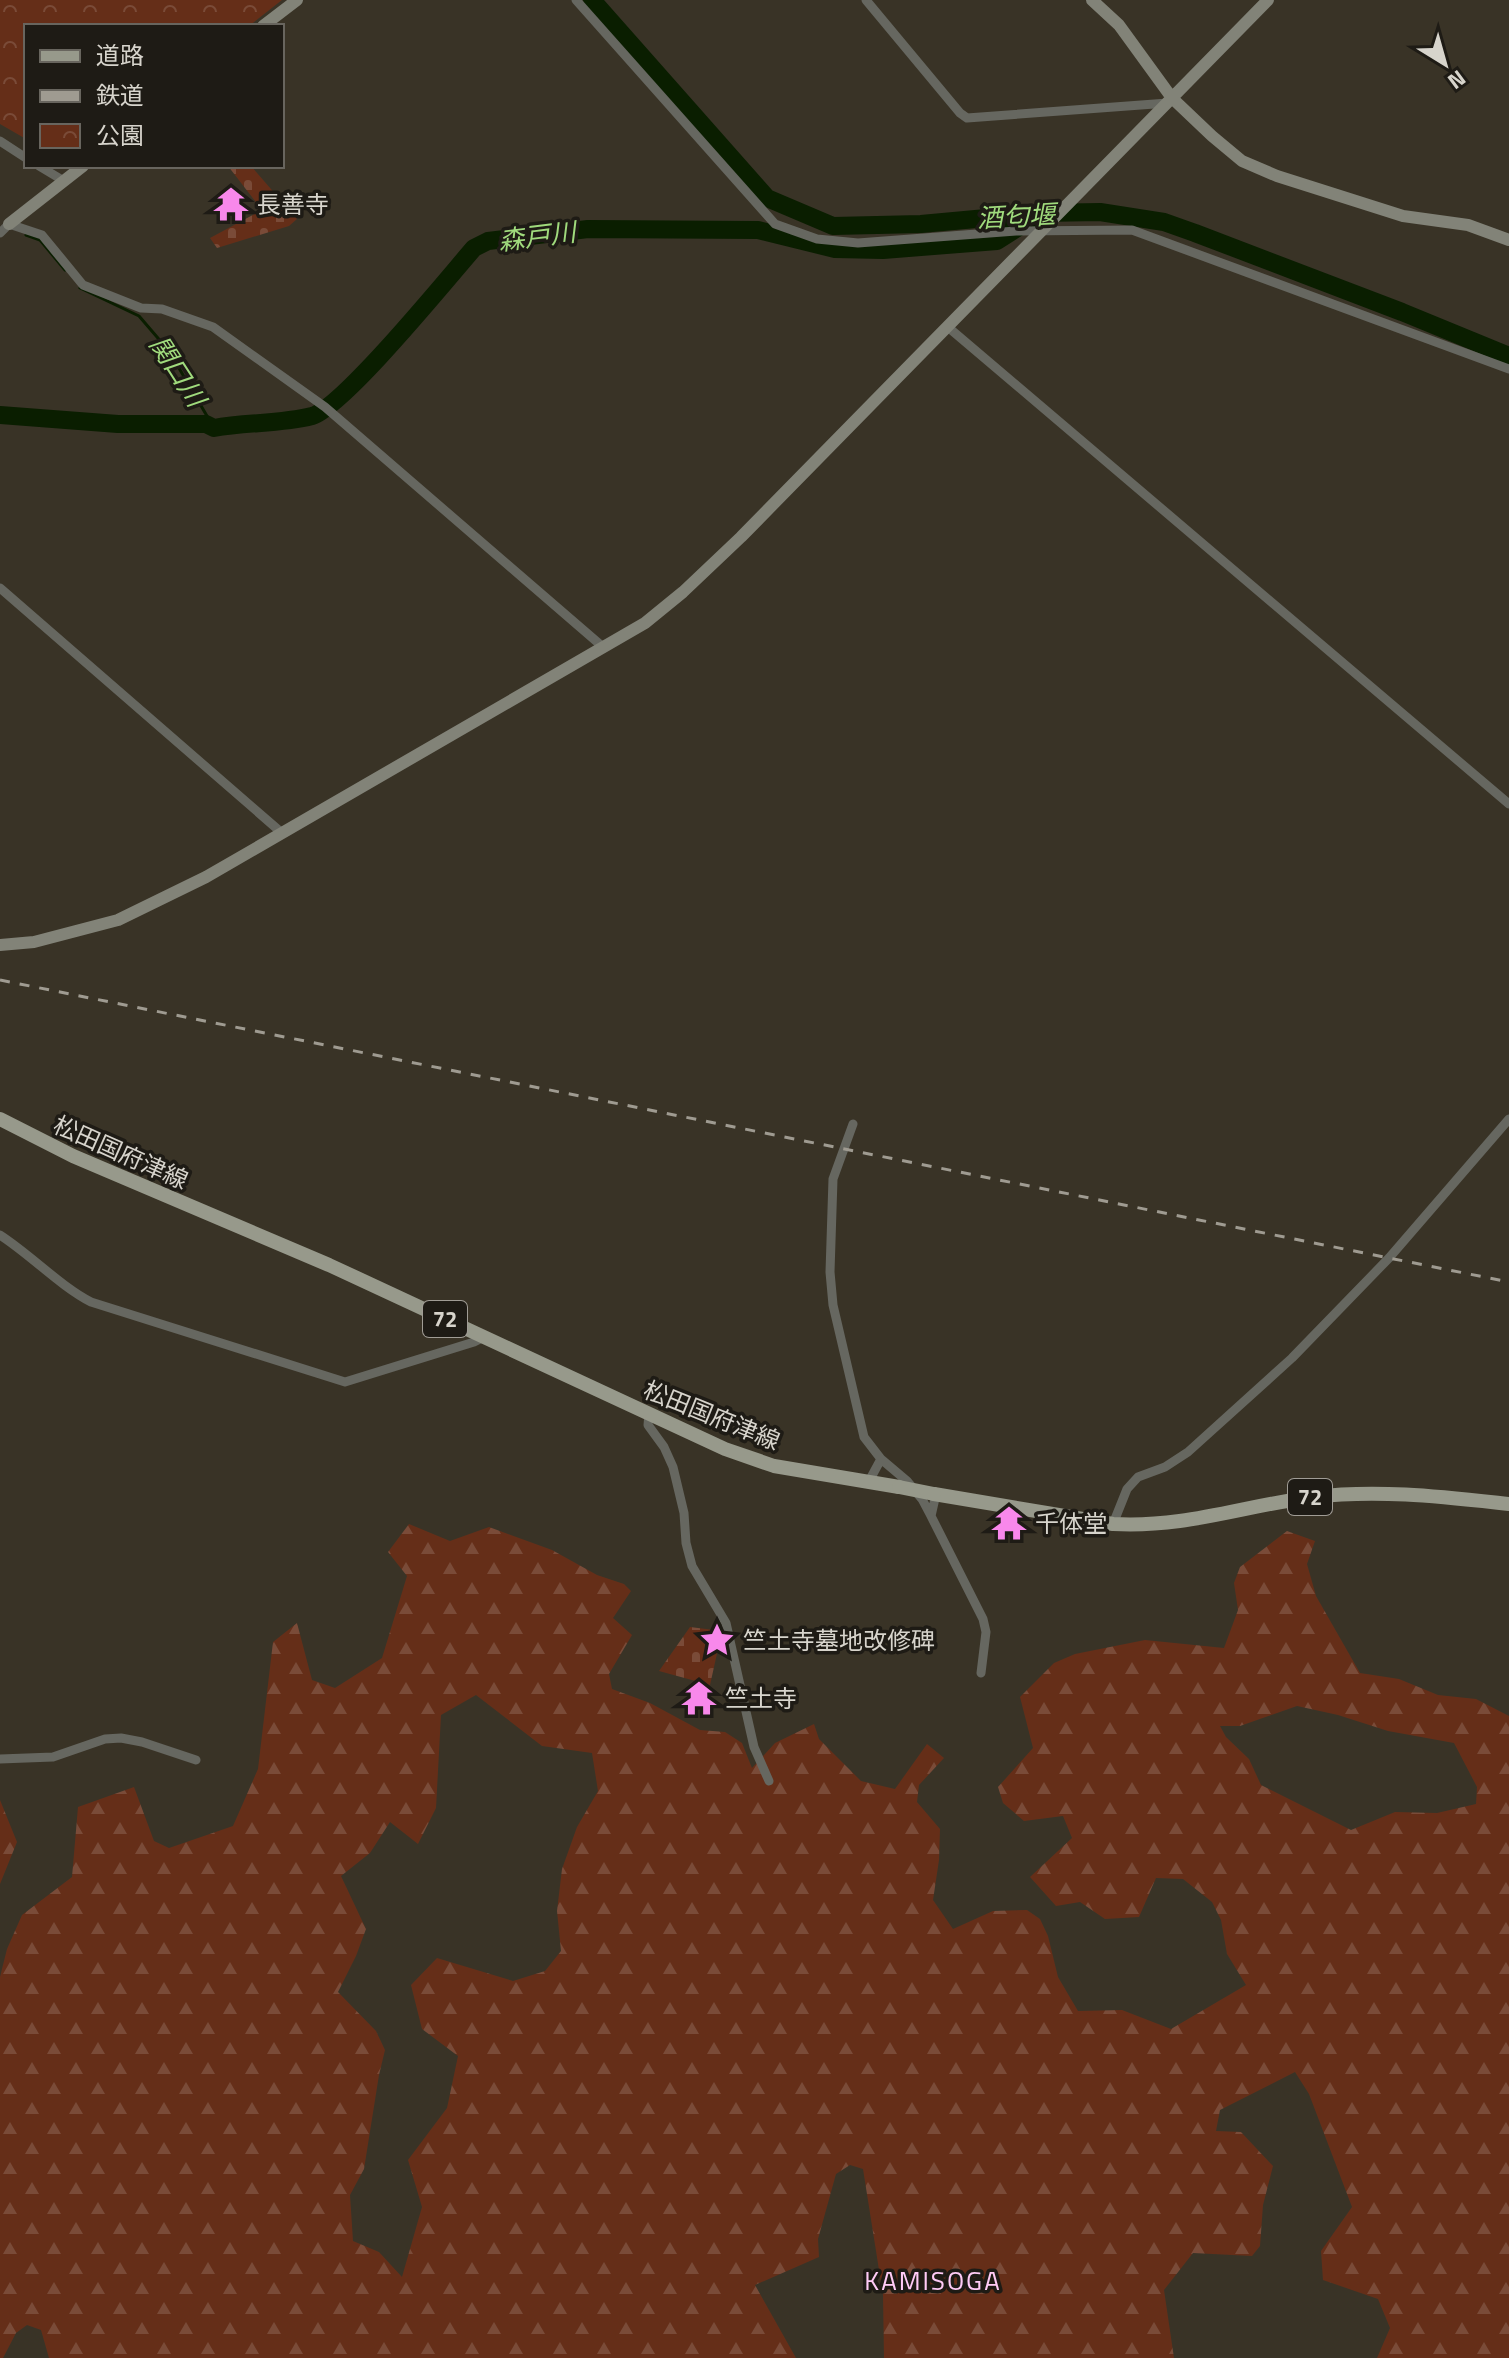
<svg xmlns="http://www.w3.org/2000/svg" width="1509" height="2358" font-family="'Titillium Web','Noto Sans JP',sans-serif">
<style>
.forest{fill:url(#forest-firs);fill-rule:evenodd}
.cemetery{fill:url(#cemetery-stones)}
.park{fill:url(#park-crowns)}
.lines{fill:none;stroke-linecap:round;stroke-linejoin:round}
.stream{stroke:#0a1e00;stroke-width:3}
.river{stroke:#0a1e00;stroke-width:18}
.street{stroke:#666760;stroke-width:9}
.secondary{stroke:#828378;stroke-width:12}
.primary{stroke:#97998b;stroke-width:14}
.rail{stroke:#9f9b91;stroke-width:3;stroke-dasharray:10 10;stroke-linecap:butt}
.primary-bridge{stroke:#97998b;stroke-width:14}
.labels{text-anchor:middle;dominant-baseline:central;stroke-width:7;stroke-linejoin:round;paint-order:stroke}
.shield{fill:#1e1b15;stroke:#a09c95;stroke-width:2}
.shield-label{font-size:22px;font-weight:bold;fill:#d7d4cc}
.poi-label{font-size:24px;fill:#d7d4cc;stroke:#1e1b15;text-anchor:start}
.street-label{font-size:24px;fill:#d7d4cc;stroke:#1e1b15}
.water-label{font-size:26px;font-style:italic;fill:#a0db7d;stroke:#1e1b15}
.neighbourhood-label{font-size:26px;letter-spacing:2px;fill:#ffcbf6;stroke:#1e1b15}
</style>
<defs>
<pattern id="forest-firs" width="22" height="20" patternUnits="userSpaceOnUse" patternTransform="scale(2)"><rect width="22" height="20" fill="#652e18"/><path d="M5 1l3.5 6h-7zM16 11l3.5 6h-7z" fill="#7a4b38"/></pattern>
<pattern id="cemetery-stones" width="16" height="16" patternUnits="userSpaceOnUse" patternTransform="scale(2)"><rect width="16" height="16" fill="#652e18"/><path d="M2 7V4a2 2 0 0 1 4 0v3zM10 15v-3a2 2 0 0 1 4 0v3z" fill="#7a4b38"/></pattern>
<pattern id="park-crowns" width="20" height="18" patternUnits="userSpaceOnUse" patternTransform="scale(2)"><rect width="20" height="18" fill="#652e18"/><path d="M2 6a3 3 0 1 1 6 0M12 15a3 3 0 1 1 6 0" fill="none" stroke="#7a4b38"/></pattern>
</defs>
<rect width="100%" height="100%" fill="#393326"/>
<path class="forest" d="M409 1524 450 1541 489 1527 552 1550 597 1575 624 1584 631 1591 613 1618 632 1635 609 1674 612 1689 650 1703 700 1730 725 1732 742 1743 752 1768 775 1743 814 1724 819 1739 861 1781 895 1789 927 1744 944 1758 919 1785 917 1802 940 1829 939 1860 933 1900 953 1929 993 1911 1027 1910 1040 1919 1048 1936 1058 1977 1078 2011 1122 2010 1171 2029 1246 1985 1227 1954 1221 1920 1212 1902 1183 1879 1156 1878 1139 1917 1105 1919 1080 1902 1056 1906 1030 1877 1072 1838 1063 1816 1024 1821 1003 1803 998 1787 1033 1748 1020 1697 1054 1663 1075 1654 1145 1640 1224 1648 1238 1610 1234 1583 1240 1567 1287 1531 1315 1541 1307 1564 1316 1596 1360 1673 1399 1679 1438 1695 1476 1699 1509 1716V2358H1377L1390 2328 1378 2299 1323 2280 1321 2251 1352 2207 1309 2094 1295 2072 1220 2110 1216 2131 1241 2132 1273 2166 1263 2205 1260 2246 1252 2256 1193 2253 1164 2290 1174 2358H884L883 2295 863 2169 850 2165 836 2174 818 2239 819 2257 755 2285 796 2358H49L41 2330 27 2325 16 2333 3 2358H0V1977L7 1949 22 1915 72 1877 78 1807 134 1787 154 1841 169 1848 233 1826 258 1769 273 1642 297 1623 312 1680 335 1688 382 1658 407 1576 388 1552ZM476 1695 542 1746 592 1753 598 1791 577 1827 562 1869 557 1911 561 1951 545 1971 513 1981 437 1958 411 1985 422 2029 458 2056 447 2108 408 2160 422 2207 402 2277 379 2252 353 2241 350 2195 364 2169 379 2075 385 2050 376 2031 338 1992 356 1956 366 1929 341 1876 370 1853 390 1822 418 1844 436 1808 441 1715ZM1297 1706 1338 1715 1388 1731 1454 1743 1477 1787 1476 1804 1437 1813 1395 1812 1351 1830 1261 1785 1249 1759 1226 1737 1220 1726H1240Z
M0 1800 17 1842 0 1884Z"/>
<path class="cemetery" d="M228 166H251L297 219 289 226 217 248 210 238 262 210Z
M690 1627 722 1631 710 1685 659 1671Z"/>
<path class="park" d="M0 0H282L249 26H26V139L0 124Z"/>
<g class="lines">
<path class="stream" d="M26 235 40 240 65 270
M80 288 139 316 169 351 214 428"/>
<path class="river" d="M592 0 767 198 833 226 921 224 1041 213 1100 212 1164 222 1195 233 1402 312 1509 356
M0 415 118 424H206L214 428C246 422 281 424 312 416 343 407 447 279 474 248L488 241 588 229 758 230 835 249 883 250 997 241 1041 213"/>
<path class="street" d="M576 0 775 224 817 239 858 243 1016 231 1132 230 1509 369
M866 0 960 113 967 118 1168 103
M0 141 26 158
M39 166 64 181
M0 233 9 224 42 235 83 285 141 308 162 309 213 327 325 407 603 647
M949 328 1509 804
M0 588 282 833
M853 1124 833 1179 830 1272 833 1305 864 1437 881 1459 907 1481 922 1499 931 1516
M0 1235C31 1255 60 1286 91 1302L345 1382 474 1342 484 1337
M649 1413 648 1425 664 1447 673 1467 684 1513 686 1543 692 1566 726 1623 754 1747 769 1781
M868 1483 881 1459
M936 1494 931 1516 983 1619 986 1632 981 1673
M1113 1524 1127 1489 1138 1477 1165 1467 1188 1452 1292 1358 1389 1258 1509 1119
M0 1759 53 1757 105 1739 121 1738 142 1742 196 1760"/>
<path class="secondary" d="M1092 0 1119 25 1172 98 1212 136 1242 161 1277 176 1403 216 1468 225 1509 240
M263 26 297 0
M9 224 83 166
M0 945 34 942 118 920 206 877 645 623 683 592 741 537 1268 0"/>
<path class="primary" d="M0 1119 73 1156 329 1265 725 1449 774 1466 899 1487
M934 1494 1113 1524C1186 1528 1242 1506 1313 1497 1379 1489 1444 1497 1509 1504"/>
<path class="rail" d="M0 980 1509 1282"/>
<path class="primary-bridge" d="M899 1487 934 1494"/>
</g>
<defs>
<g id="temple-bare" transform="scale(2.76)"><path d="M0-6L5-2H3V0L6.5 2.5H4V6H1.5V3h-3V6H-4V2.5H-6.5L-3 0V-2H-5Z" fill="#f888eb" stroke="#1e1b15" stroke-width="2.5" paint-order="stroke"/></g>
<g id="sight-bare" transform="scale(2.76)"><path d="M0-6L1.8-2.2L6-1.7L2.9 1.2L3.7 5.4L0 3.3L-3.7 5.4L-2.9 1.2L-6-1.7L-1.8-2.2Z" fill="#f888eb" stroke="#1e1b15" stroke-width="2.5" paint-order="stroke"/></g>
</defs>
<g fill-rule="evenodd">
<use href="#temple-bare" x="231" y="204"/>
<use href="#temple-bare" x="1009" y="1523"/>
<use href="#sight-bare" x="717" y="1640"/>
<use href="#temple-bare" x="699" y="1698"/>
</g>
<g class="labels">
<g class="shield">
<rect x="423" y="1301" width="44" height="36" rx="6"/>
<rect x="1288" y="1479" width="44" height="36" rx="6"/>
</g>
<g class="shield-label">
<text x="445" y="1319">72</text>
<text x="1310" y="1497">72</text>
</g>
<g class="poi-label">
<text x="257" y="204">長善寺</text>
<text x="1035" y="1523">千体堂</text>
<text x="743" y="1640">竺土寺墓地改修碑</text>
<text x="725" y="1698">竺土寺</text>
</g>
<g class="street-label">
<text transform="translate(121 1152) rotate(24)">松田国府津線</text>
<text transform="translate(712 1415) rotate(22)">松田国府津線</text>
</g>
<g class="water-label">
<text transform="translate(1016 216) rotate(-3)">酒匂堰</text>
<text transform="translate(537 236) rotate(-7)">森戸川</text>
<text transform="translate(178 371) rotate(57)">関口川</text>
</g>
<g class="neighbourhood-label">
<text x="933" y="2280">KAMISOGA</text>
</g>
</g>
<rect x="24" y="24" width="260" height="144" fill="#1e1b15" stroke="#68655e" stroke-width="2"/>
<rect x="40" y="50" width="40" height="12" fill="#97998b" stroke="#68655e" stroke-width="2"/>
<text x="96" y="64" font-size="24" fill="#d7d4cc">道路</text>
<rect x="40" y="90" width="40" height="12" fill="#9f9b91" stroke="#68655e" stroke-width="2"/>
<text x="96" y="104" font-size="24" fill="#d7d4cc">鉄道</text>
<rect x="40" y="124" width="40" height="24" fill="url(#park-crowns)" stroke="#68655e" stroke-width="2"/>
<text x="96" y="144" font-size="24" fill="#d7d4cc">公園</text>
<g transform="translate(1445 64) rotate(143)" stroke="#1e1b15" stroke-width="6" paint-order="stroke">
<path d="M0-6L14 30L0 20L-14 30Z" fill="#d7d4cc"/>
<text y="-12" font-size="22" font-weight="bold" text-anchor="middle" fill="#d7d4cc">N</text>
</g>
</svg>
